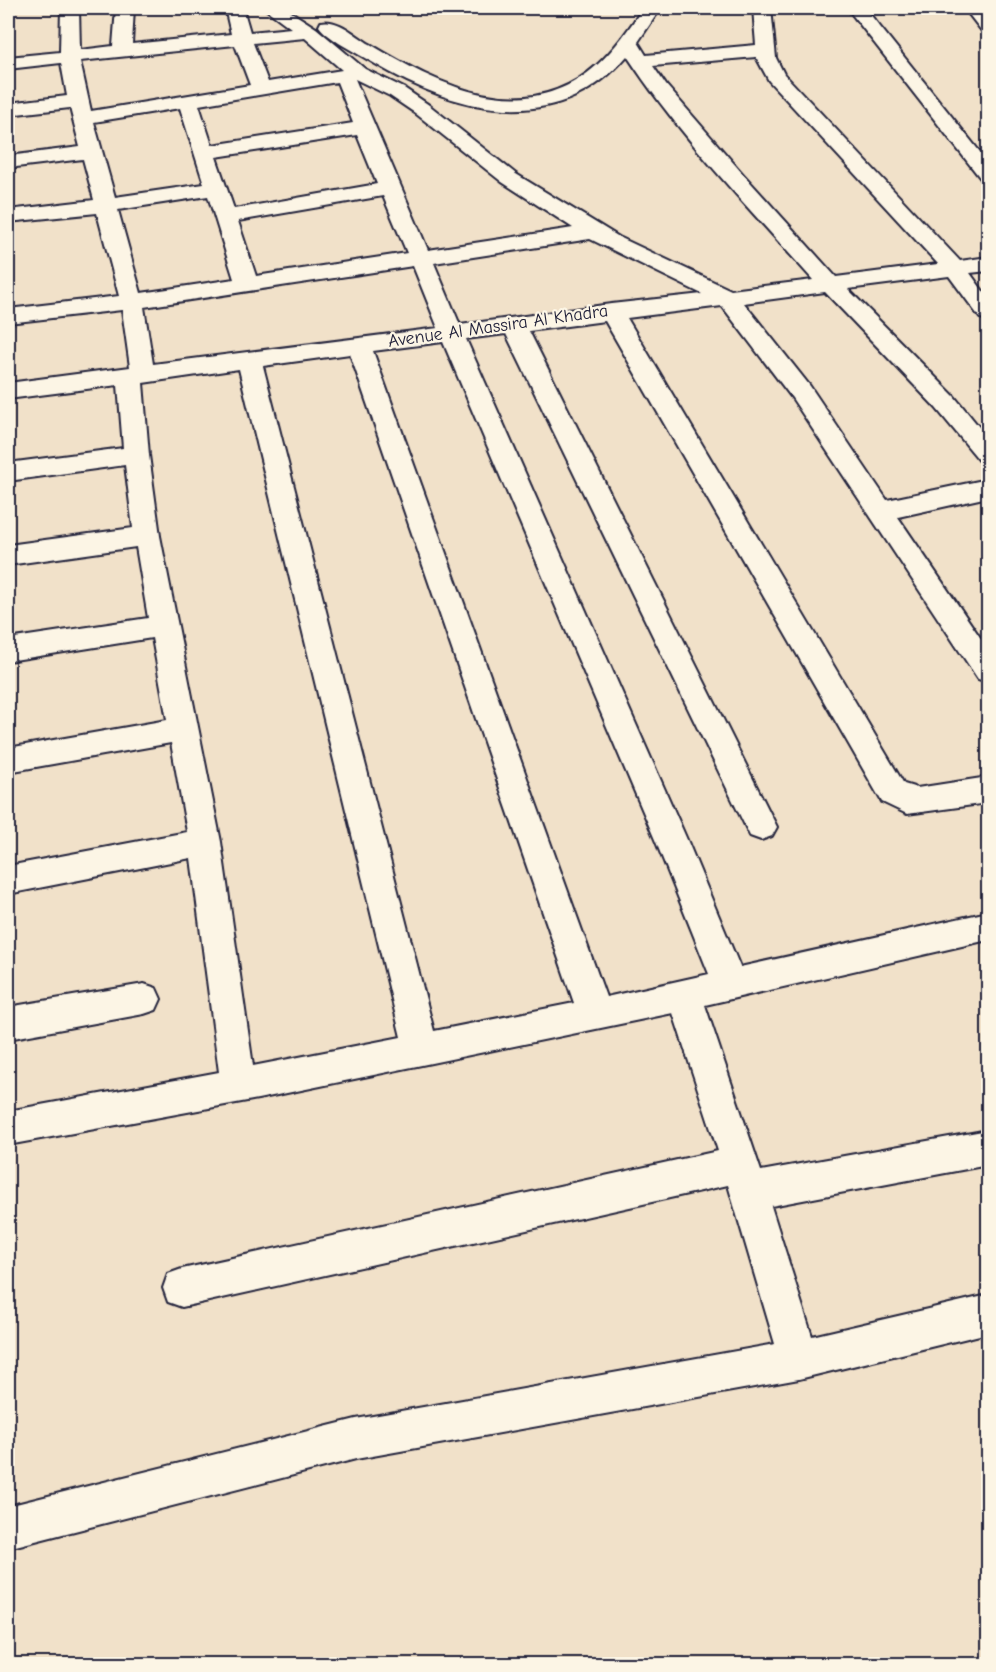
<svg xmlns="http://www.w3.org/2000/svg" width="996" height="1672" font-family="'Comic Neue',sans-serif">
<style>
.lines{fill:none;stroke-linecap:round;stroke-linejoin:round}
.minor-casing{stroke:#22223b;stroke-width:4}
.minor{fill:#fcf5e5;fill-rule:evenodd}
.labels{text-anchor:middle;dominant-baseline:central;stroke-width:4.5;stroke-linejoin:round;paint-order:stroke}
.far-street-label{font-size:18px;fill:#22223b;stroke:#fcf5e5}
</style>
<rect width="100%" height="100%" fill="#f1e1c9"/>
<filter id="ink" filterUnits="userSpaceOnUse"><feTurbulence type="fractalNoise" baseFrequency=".0167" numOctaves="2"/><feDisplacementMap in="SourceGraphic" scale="12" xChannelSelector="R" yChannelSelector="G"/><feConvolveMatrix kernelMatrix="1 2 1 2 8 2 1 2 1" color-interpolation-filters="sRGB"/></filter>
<g filter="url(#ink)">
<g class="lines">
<g class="minor-casing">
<path id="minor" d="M61 8H79L80 50 113 46 116 8H134L132 44 231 34 225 8H243L250 32 291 28 264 8H285L316 28 365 69 404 88 429 105 516 174 619 237 731 290 813 280C749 208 680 137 627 56 556 139 455 112 372 62 357 53 328 39 319 26L321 22C338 18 356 36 370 44 440 86 525 129 597 65 616 48 629 28 643 8H661L638 42 646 55 756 45 753 8H771L776 58 784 74 960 261 988 257V271L970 273 988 298V320L980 318 949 276 848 289 954 396 988 438V463L979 460 936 408 825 292 744 303 810 386 887 500 988 479V497L898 517 988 649V682L978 679 792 398 722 306 627 318 904 784 917 788 988 777V803L907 814 882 802 605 321 529 331 777 827 772 836 761 840 750 836 506 334 466 339 688 842 740 967 988 912V940L705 1005 761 1171 988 1130V1165L771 1206 812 1336 988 1295V1333L799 1379 356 1459 8 1548V1506L356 1419 775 1344 728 1185 182 1307 168 1302 163 1288 168 1274 182 1269 718 1151 673 1013 258 1099 8 1145V1111L219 1072 191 858 8 894V866L187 832 171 743 8 772V748L167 720 152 638 8 661V639L148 618 136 547 8 565V545L133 528 125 465 8 481V463L123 448 118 385 8 399V383L130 367 122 310 8 323V309L119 296 97 213 8 222V210L94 200 83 159 8 168V156L80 147 70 108 8 115V103L67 96 61 63 8 69V57L60 52ZM305 38 342 70 268 82 253 43ZM235 45 250 85 91 111 80 61ZM756 57 769 81 938 264 836 277 743 174 666 85 653 66ZM355 79 390 96 415 113 502 182 573 228 428 250ZM337 82 353 123 212 145 199 105ZM180 108 204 184 115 197 94 122ZM357 135 377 184 234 209 216 157ZM208 196 234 279 141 293 118 210ZM383 196 407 253 256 276 238 221ZM590 239 702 294 611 304 460 325 434 263ZM413 266 438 328 153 364 144 307ZM443 342 656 842 709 974 606 997 373 351ZM350 354 574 1003 434 1031 263 366ZM239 369 401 1037 253 1066 221 842 160 536 149 455 143 383Z
M847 8H865L988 162V181L981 179Z
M964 8H982L988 15V32L981 30Z
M144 984 156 988 161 999 156 1010 144 1014 8 1039V1007Z"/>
</g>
<use href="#minor" class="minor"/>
</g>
</g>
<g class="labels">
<g class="far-street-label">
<text transform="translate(498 326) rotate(-8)">Avenue Al Massira Al Khadra</text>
</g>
</g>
<rect width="996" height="1672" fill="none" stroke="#fcf5e5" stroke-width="30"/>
<rect x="15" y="15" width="966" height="1642" fill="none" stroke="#22223b" stroke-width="2" filter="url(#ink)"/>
</svg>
